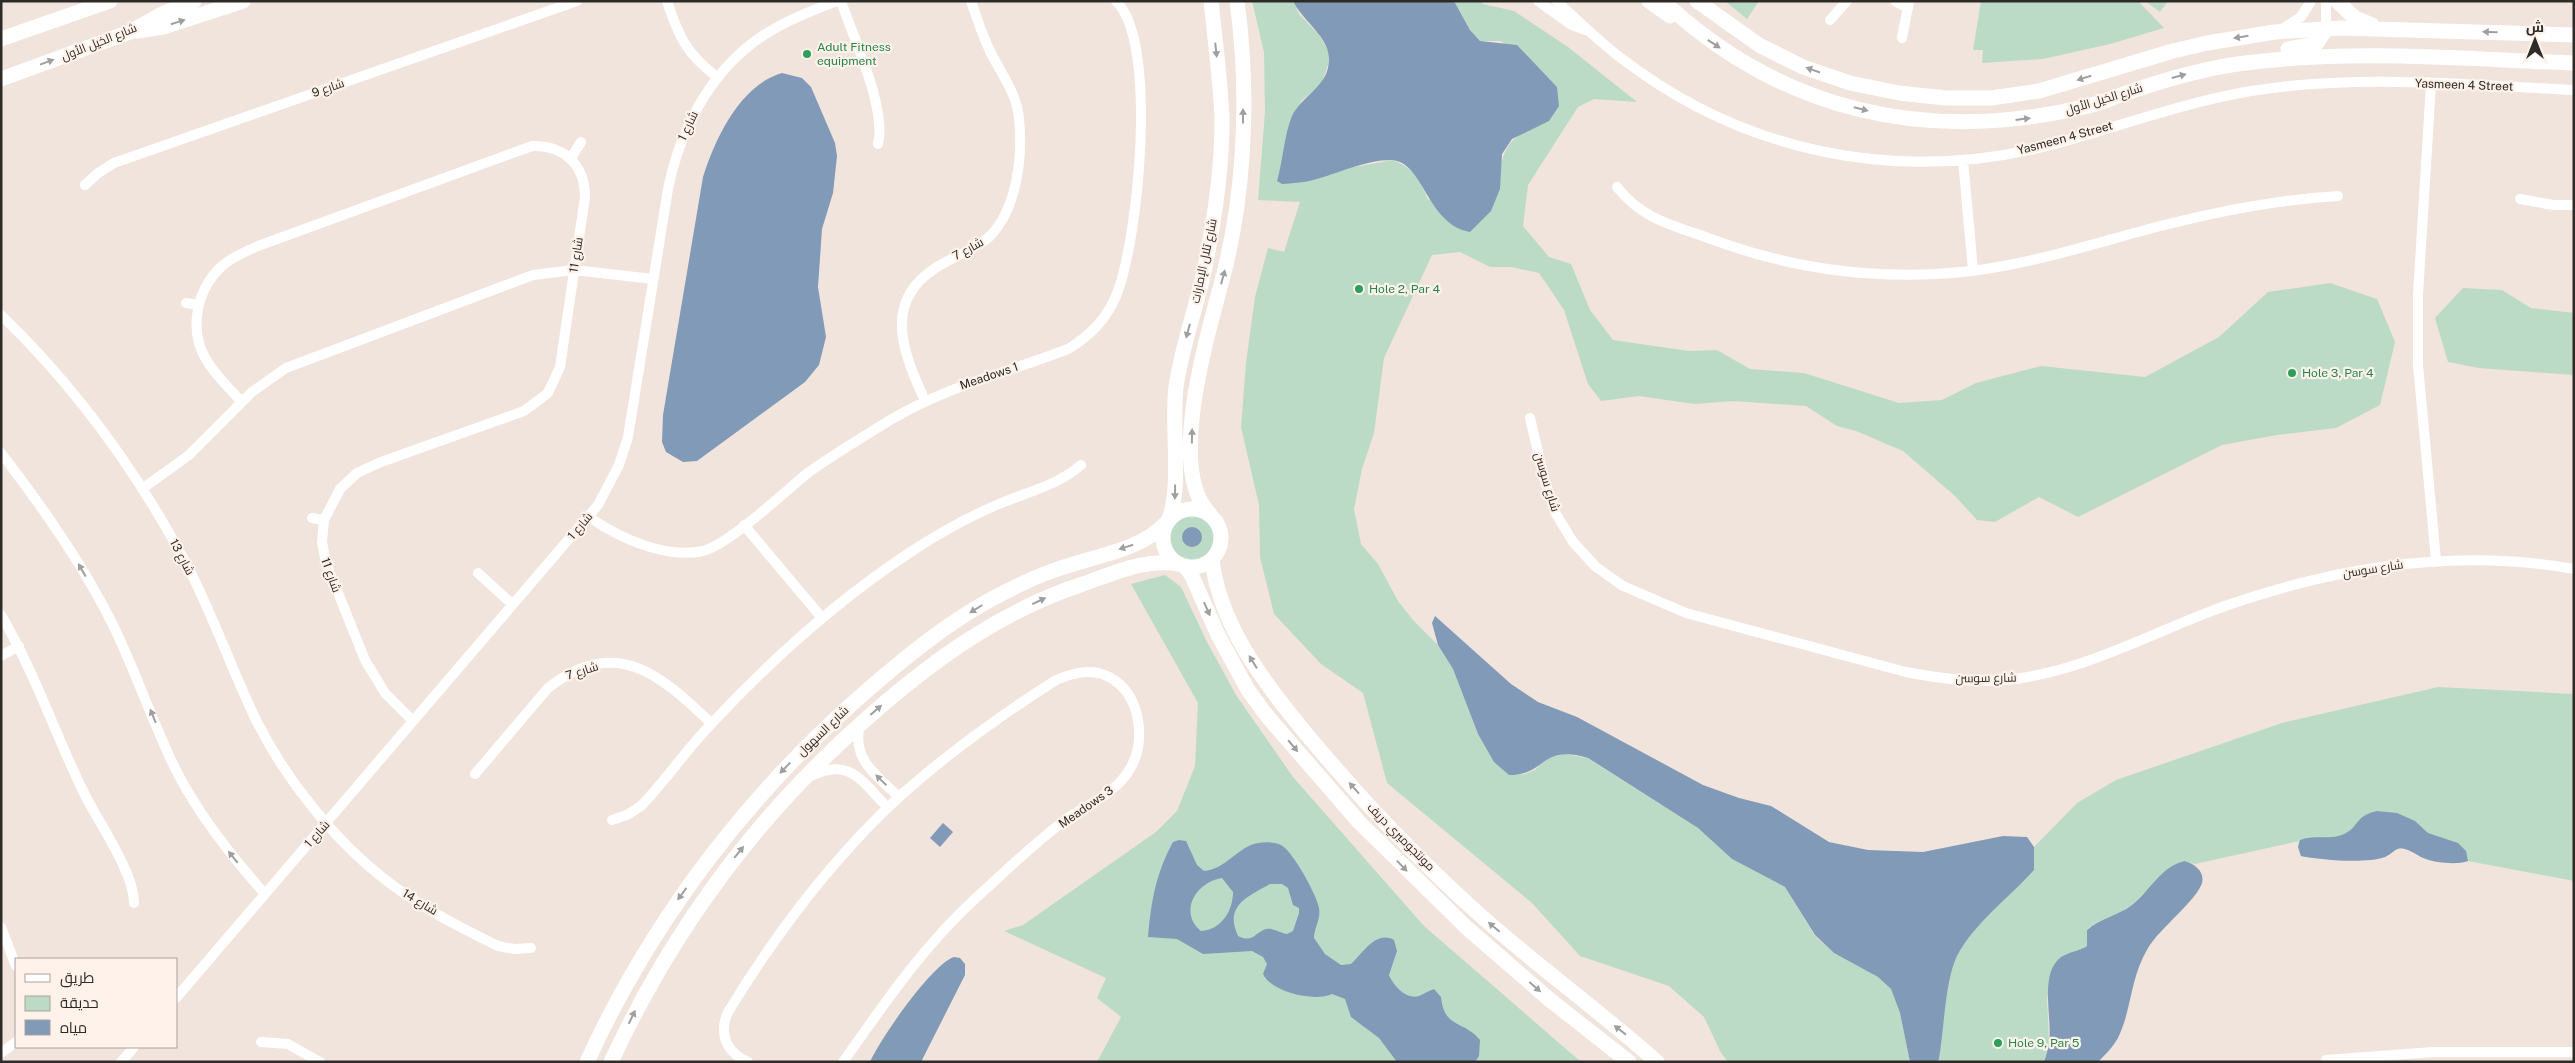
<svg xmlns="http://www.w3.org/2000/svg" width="2575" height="1063" font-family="'Public Sans',Cairo,sans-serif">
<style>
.green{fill:#bcdbc6}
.water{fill:#819ab7;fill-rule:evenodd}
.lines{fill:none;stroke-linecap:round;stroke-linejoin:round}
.street{stroke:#fff;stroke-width:10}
.secondary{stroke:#fff;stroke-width:15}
.oneway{fill:#a19f9e}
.leisure-dot{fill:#2e9e5b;stroke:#fef2ea;stroke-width:2}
.labels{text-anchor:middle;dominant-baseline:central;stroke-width:4.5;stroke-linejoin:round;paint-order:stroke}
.street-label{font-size:12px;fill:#2e2a27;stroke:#fef2ea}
.leisure-label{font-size:12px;fill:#27864d;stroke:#fef2ea;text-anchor:start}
</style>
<rect width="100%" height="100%" fill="#f0e4dc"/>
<path class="green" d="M1252 1H1293L1299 14 1319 35 1328 50V65L1321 85 1301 101 1278 181 1393 160C1415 169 1419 179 1428 200L1500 171C1505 137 1520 134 1549 121L1557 87 1538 68 1501 41H1480L1470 30 1454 1H1480L1483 4 1514 11 1568 47 1637 102 1594 99 1578 107 1528 185 1523 226 1549 257 1571 264 1590 310 1613 340 1689 351 1717 350 1750 369 1804 373 1899 403 1942 400 1976 383 2041 366 2145 377 2219 337 2268 292 2330 283 2377 299 2395 342 2380 405 2336 428 2277 435 2222 445 2078 517 2039 497 1995 522 1977 520 1955 496 1903 451 1856 431 1837 426 1806 406 1734 401 1694 404 1639 396 1601 401 1588 384 1564 310 1539 273 1511 267H1490L1460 252 1432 255 1384 358 1374 433 1362 469 1354 509 1361 544 1378 564 1398 601 1413 620 1438 645 1453 669 1478 734 1522 775 1535 770 1548 757 1561 753 1587 758 1698 828 1732 859 1785 887 1815 936 1834 953 1878 977 1891 989 1900 1013 1910 1062H1728L1721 1053 1704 1017 1669 986 1580 956 1532 903 1387 783 1363 693 1321 664 1274 614 1260 557 1259 505 1241 427 1246 363 1255 297 1268 248 1284 252 1300 202 1258 200 1265 112 1264 52Z
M1725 1H1759L1747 19Z
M1981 1H2138L2164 28 2110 44 2043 59 1982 63 1983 50H1973Z
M2145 1H2168L2160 12Z
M2463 288 2502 290 2531 308 2574 313V375L2479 368 2448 362 2435 318Z
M1169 538a23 23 0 1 1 46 0a23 23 0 1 1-46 0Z
M1165 575 1181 587 1207 642 1236 695 1293 777 1424 926 1581 1062H1097L1121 1017 1097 998 1106 978 1004 931 1023 925 1156 832 1177 811 1195 766 1198 703 1131 584Z
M2438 687 2574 694V881L2468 861 2443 862 2426 859 2406 849 2397 848 2385 857 2360 860 2312 858 2301 856 2298 847 2299 841 2195 864 2185 861 2142 895 2132 905 2118 914 2097 922 2087 929V946L2078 952 2065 955 2047 998 2049 1042 2044 1062H1936L1939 1058C1943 1030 1945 981 1957 956 1974 923 2008 896 2034 870V847L2077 803 2116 780 2282 723Z"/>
<path class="water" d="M1293 1H1454L1470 30 1480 41 1517 45 1557 87 1559 106 1549 121 1512 139 1502 154 1500 189 1491 211 1470 232C1426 224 1424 161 1391 160 1365 160 1337 174 1313 180 1303 183 1292 183 1282 184L1277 181C1283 161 1284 135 1292 116 1304 92 1334 85 1328 52 1325 35 1301 18 1293 1Z
M782 73 802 78 811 87 835 143 837 156 833 193 822 229 818 287 826 337 819 365 805 382 697 461 683 462 666 452 662 442 663 415 703 177C715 139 740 85 782 73Z
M1182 537a10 10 0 1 1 20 0a10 10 0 1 1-20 0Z
M1435 616 1511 684 1538 702 1577 717 1703 785 1739 798 1771 806 1829 842 1868 850 1923 852 2003 836 2027 837 2034 847V870C2009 898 1975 922 1957 956 1945 981 1944 1030 1939 1059L1936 1062H1910L1900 1013 1891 989 1878 977 1834 953 1815 935 1785 887 1732 859 1698 828 1588 758C1539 744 1548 775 1509 775L1494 762 1478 734 1453 669 1438 645 1432 623Z
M2377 811 2397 813 2415 821 2428 833 2458 843 2466 851 2468 861C2457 865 2437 863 2426 859 2419 857 2413 851 2405 849 2396 846 2393 854 2385 857 2366 864 2321 860 2301 856L2298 847 2300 840C2314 834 2333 841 2346 833 2360 825 2355 816 2377 811Z
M943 823 953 832 940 847 930 838Z
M1179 840 1186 841 1197 865 1204 871C1224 869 1233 853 1251 845 1259 842 1272 841 1281 845 1292 850 1317 895 1319 908 1321 919 1314 928 1314 938L1325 954 1341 965 1351 964C1363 953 1376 930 1394 940L1397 951 1389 975C1393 985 1406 1000 1419 996 1424 994 1428 991 1434 989L1441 997C1444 1029 1464 1020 1480 1040L1479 1056 1475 1062H1397L1379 1038 1351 1017 1345 999 1332 994C1315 1002 1272 993 1263 974L1267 964 1263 957 1252 951 1203 954 1177 939 1148 937C1151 902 1156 873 1173 842ZM1222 878 1233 892C1233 911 1221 930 1201 931 1178 912 1196 882 1222 878ZM1270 884H1282L1288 888 1293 905 1299 908V913L1293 931 1287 934C1281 933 1273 928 1267 929 1255 931 1254 944 1238 936 1224 906 1247 897 1270 884Z
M2185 861C2194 864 2205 871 2202 883 2196 901 2160 928 2148 948 2130 978 2132 1009 2118 1038 2113 1047 2105 1055 2098 1062H2044C2046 1056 2048 1049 2049 1043 2053 1019 2037 968 2065 955 2073 951 2079 951 2087 946V930C2100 918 2118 916 2132 905 2150 891 2161 866 2185 861Z
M954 957 960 958 965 964V975L921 1062H870C880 1039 932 964 954 957Z"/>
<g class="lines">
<path class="street" d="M667 1C679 38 687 54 718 78
M841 1C853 37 887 109 878 144
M1538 1 1570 24 1585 30
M1556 1C1578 20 1598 41 1621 58 1743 152 1893 183 2043 147 2113 129 2180 103 2251 91 2357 74 2467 85 2574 90
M1895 1 1908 8
M1830 20 1847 1
M2282 29 2301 17 2311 1
M2326 29V1
M1902 38 1909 1
M2431 84 2418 295V365L2436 560
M571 158 581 142
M1963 160 1973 270
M85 185 98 173 114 163 577 1
M1617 187C1643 220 1673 225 1711 239 1794 270 1883 281 1972 271 2027 264 2080 248 2134 233 2200 215 2269 200 2338 196
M2520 199 2553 205H2574
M186 303 199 305
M1 315C77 388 140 476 189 569 214 618 232 670 256 720 286 780 337 844 391 884 424 909 461 928 498 946L514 949 531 948
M925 401C905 356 881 304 934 269 951 257 974 251 989 237 1017 210 1023 156 1019 119 1017 93 1001 74 990 51 982 35 977 18 971 1
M242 402C230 389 216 376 207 361 188 331 196 290 222 266 232 257 245 252 258 246L532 146C564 145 585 165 585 197L560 367 548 393 524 411 381 462 357 473 340 489 324 520 322 542 326 563 365 660 385 693 413 721
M1530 418 1545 482 1556 514 1573 542 1596 567 1623 586 1686 613 1906 672C1942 679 1979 684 2015 679 2089 669 2155 631 2225 606 2337 567 2456 548 2574 569
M1 453C42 506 81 562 111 621 136 671 153 725 178 774 201 818 232 857 265 894
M142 489 189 455 252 392 286 368 533 275 574 270 653 279
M589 517C619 538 665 559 703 551 730 544 784 492 809 472 836 453 864 436 892 419 947 386 1009 372 1068 349 1090 336 1106 320 1116 296 1138 244 1159 41 1116 1
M312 518 324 520
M744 525 822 618
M478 573 512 604
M1 615C34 671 54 731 82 789 97 821 134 871 134 903
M1 656 19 646
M860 725C851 759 877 776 899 797
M475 774 548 688C617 635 659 674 711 723
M811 776C850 756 863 783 888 808
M612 820 627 815 641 806C666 780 687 749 712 723 771 660 838 600 909 553 938 534 968 517 999 504 1027 492 1057 486 1081 465
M1 927 16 966
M176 998 598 505 619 465 628 437 668 189C681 125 715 62 774 29 794 17 816 9 837 1
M261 1042 288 1044 320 1062
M1 1053 16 1042
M2326 1060 2433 1052H2574
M121 1062 134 1047
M748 1062C727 1053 718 1034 728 1012 775 935 832 859 899 797 948 753 1001 715 1056 680 1075 672 1096 667 1114 680 1141 698 1146 742 1130 769 1116 793 1090 803 1068 818 1036 841 1006 871 977 897 924 945 884 1004 843 1062"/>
<path class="secondary" d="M1649 1 1670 16
M1663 1C1782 112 1927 144 2084 107 2099 104 2114 97 2129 92 2167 79 2205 68 2245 63 2353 49 2465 59 2574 63
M1697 1 1759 45 1803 67 1850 83 1899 93 1946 98H1991L2039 91 2173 51 2207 43 2275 32 2343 28 2574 35
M2337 1 2355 18 2372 25
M137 31 163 27 243 1
M1 39 110 1
M2288 49 2316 44 2326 29
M1 79 130 32 160 15 194 1
M1163 538a29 29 0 1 1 58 0a29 29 0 1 1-58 0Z
M1210 514C1164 469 1211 325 1225 269 1230 248 1234 227 1237 206 1246 139 1246 68 1237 1
M1169 519C1182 486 1171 426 1176 387 1182 344 1198 304 1206 262 1215 216 1222 168 1222 122 1221 82 1215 41 1211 1
M1212 559C1219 624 1263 681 1303 730 1357 795 1416 858 1480 915 1537 966 1600 1011 1657 1062
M1185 566 1192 576 1218 635 1248 690 1267 716 1359 822 1467 928 1550 1000 1629 1062
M587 1062C653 918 750 791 870 688 907 656 945 625 988 601 1010 589 1032 578 1055 570 1092 556 1140 552 1167 522
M611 1062C673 928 761 810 873 713 936 658 1003 610 1083 584 1114 573 1146 558 1179 564"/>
</g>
<defs><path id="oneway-solid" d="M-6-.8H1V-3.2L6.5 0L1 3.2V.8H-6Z" transform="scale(1.25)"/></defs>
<g class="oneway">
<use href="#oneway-solid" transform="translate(178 22) rotate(-18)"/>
<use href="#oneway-solid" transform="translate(2490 32) rotate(-178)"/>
<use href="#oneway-solid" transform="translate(2241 37) rotate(171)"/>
<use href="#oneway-solid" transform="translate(1714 44) rotate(33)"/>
<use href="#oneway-solid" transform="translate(1216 50) rotate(84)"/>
<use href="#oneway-solid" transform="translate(47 62) rotate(-20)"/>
<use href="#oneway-solid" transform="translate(1813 70) rotate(-161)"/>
<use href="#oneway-solid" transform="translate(2179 76) rotate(-15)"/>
<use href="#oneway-solid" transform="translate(2084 78) rotate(163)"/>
<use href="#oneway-solid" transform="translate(1861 109) rotate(14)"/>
<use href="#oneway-solid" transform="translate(1243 116) rotate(-90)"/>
<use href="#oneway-solid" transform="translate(2023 119) rotate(-7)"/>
<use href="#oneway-solid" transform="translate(1223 277) rotate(-75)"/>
<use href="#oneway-solid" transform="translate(1188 331) rotate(105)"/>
<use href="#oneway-solid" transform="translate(1192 436) rotate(-89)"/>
<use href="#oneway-solid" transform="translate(1175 492) rotate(91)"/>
<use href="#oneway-solid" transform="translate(1126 547) rotate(163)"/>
<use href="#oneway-solid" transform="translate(82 570) rotate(-120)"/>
<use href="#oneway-solid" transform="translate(1039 601) rotate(-25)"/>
<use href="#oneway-solid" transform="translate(976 609) rotate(148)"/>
<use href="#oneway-solid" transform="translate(1207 609) rotate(66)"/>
<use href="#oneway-solid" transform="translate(1253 662) rotate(-122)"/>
<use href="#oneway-solid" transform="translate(876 710) rotate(-41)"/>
<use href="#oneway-solid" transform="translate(153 716) rotate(-112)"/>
<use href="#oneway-solid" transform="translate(1293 746) rotate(50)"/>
<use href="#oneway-solid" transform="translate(785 768) rotate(134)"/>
<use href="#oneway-solid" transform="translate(881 780) rotate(-136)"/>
<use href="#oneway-solid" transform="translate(1354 788) rotate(-132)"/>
<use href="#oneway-solid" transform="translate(739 852) rotate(-51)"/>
<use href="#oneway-solid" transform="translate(233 857) rotate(-129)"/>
<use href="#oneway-solid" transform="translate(1402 866) rotate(46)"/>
<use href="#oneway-solid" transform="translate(682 894) rotate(126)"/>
<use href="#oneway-solid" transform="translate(1494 927) rotate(-140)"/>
<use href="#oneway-solid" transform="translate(1535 987) rotate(41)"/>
<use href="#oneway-solid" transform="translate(632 1017) rotate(-64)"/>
<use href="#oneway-solid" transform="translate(1620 1030) rotate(-142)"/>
</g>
<g class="leisure-dot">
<circle cx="807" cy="54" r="5"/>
<circle cx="1359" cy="289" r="5"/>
<circle cx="2292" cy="373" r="5"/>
<circle cx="1998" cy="1043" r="5"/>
</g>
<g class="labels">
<g class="street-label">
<text transform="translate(99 42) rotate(-22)">شارع الخيل الأول</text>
<text transform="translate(2464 85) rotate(2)">Yasmeen 4 Street</text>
<text transform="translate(328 88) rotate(-19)">شارع 9</text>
<text transform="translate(2104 99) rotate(-17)">شارع الخيل الأول</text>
<text transform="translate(688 126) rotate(-65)">شارع 1</text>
<text transform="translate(2065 138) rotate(-15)">Yasmeen 4 Street</text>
<text transform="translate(968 249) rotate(-29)">شارع 7</text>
<text transform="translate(576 255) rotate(-81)">شارع 11</text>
<text transform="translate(1204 261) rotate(-78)">شارع تلال الإمارات</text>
<text transform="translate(989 376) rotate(-19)">Meadows 1</text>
<text transform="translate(1547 482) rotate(73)">شارع سوسن</text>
<text transform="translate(580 526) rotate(-50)">شارع 1</text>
<text transform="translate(182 557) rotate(62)">شارع 13</text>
<text transform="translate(2373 569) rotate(-9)">شارع سوسن</text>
<text transform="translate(331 575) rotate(70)">شارع 11</text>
<text transform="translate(582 671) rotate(-18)">شارع 7</text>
<text transform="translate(1986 678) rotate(-1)">شارع سوسن</text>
<text transform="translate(823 731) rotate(-44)">شارع السهول</text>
<text transform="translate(1086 807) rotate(-35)">Meadows 3</text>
<text transform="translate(317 834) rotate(-49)">شارع 1</text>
<text transform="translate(1401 837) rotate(45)">مونتجوميري دريف</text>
<text transform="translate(420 902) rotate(31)">شارع 14</text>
</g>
<g class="leisure-label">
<text x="817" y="47">Adult Fitness<tspan x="817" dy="14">equipment</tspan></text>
<text x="1369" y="289">Hole 2, Par 4</text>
<text x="2302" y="373">Hole 3, Par 4</text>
<text x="2008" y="1043">Hole 9, Par 5</text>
</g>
</g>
<rect width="2575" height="1063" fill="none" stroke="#2e2a27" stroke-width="5"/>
<rect x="15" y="958" width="162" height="90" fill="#fef2ea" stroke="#aba29c"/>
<rect x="25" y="974" width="25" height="8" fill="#ffffff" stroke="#aba29c"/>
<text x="60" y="983" font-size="15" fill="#2e2a27">طريق</text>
<rect x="25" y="996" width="25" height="15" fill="#bcdbc6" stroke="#aba29c"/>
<text x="60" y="1008" font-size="15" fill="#2e2a27">حديقة</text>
<rect x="25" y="1020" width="25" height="15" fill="#819ab7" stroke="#aba29c"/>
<text x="60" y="1033" font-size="15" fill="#2e2a27">مياه</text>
<g transform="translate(2535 40)" stroke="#fef2ea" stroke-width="4" paint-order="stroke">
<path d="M0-4L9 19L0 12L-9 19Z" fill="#2e2a27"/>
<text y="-8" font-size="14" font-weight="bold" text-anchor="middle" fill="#2e2a27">ش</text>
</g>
</svg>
